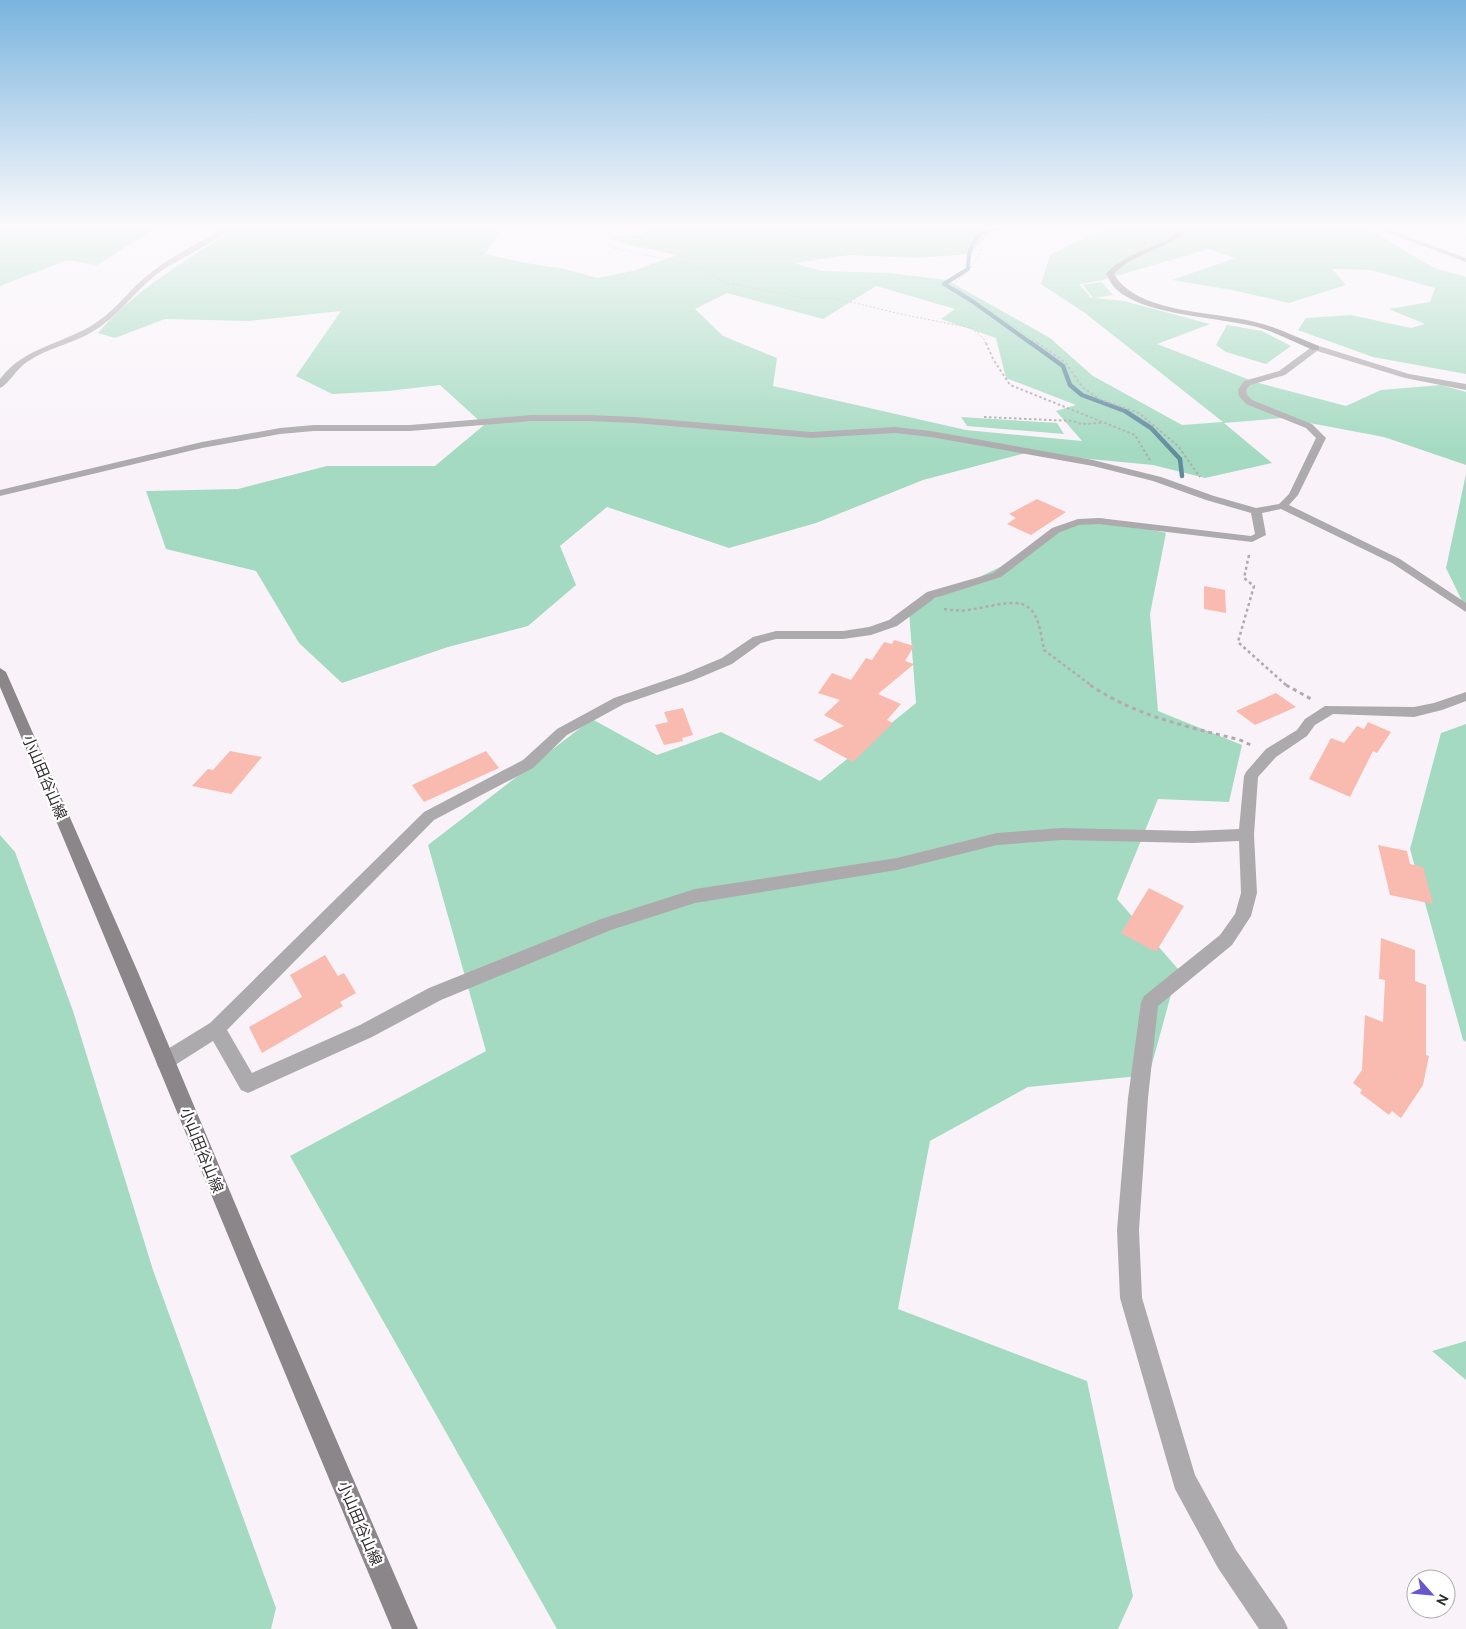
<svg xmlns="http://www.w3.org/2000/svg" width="1466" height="1629" font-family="Ubuntu,'Noto Sans JP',sans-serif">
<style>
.green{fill:#a4dac1;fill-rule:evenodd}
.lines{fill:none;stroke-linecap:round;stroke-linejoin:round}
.stream-far1{stroke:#618c9f;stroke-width:4}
.stream{stroke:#618c9f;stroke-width:4.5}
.building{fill:#f9bbaf}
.path-far3{stroke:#b0abaf;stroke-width:1;stroke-dasharray:2 2;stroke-linecap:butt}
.path-far2{stroke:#b0abaf;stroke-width:2;stroke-dasharray:2.5 2.5;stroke-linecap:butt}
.path-far1{stroke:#b0abaf;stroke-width:2.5;stroke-dasharray:3 3;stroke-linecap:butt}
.path{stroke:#b0abaf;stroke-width:3;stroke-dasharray:4 4;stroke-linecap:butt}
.street{fill:#adaaad;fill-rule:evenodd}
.secondary{fill:#8a868a;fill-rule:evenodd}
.labels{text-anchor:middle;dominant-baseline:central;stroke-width:4.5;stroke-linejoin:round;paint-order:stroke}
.near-street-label{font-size:15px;fill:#302d2f;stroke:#fff}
</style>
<rect width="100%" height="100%" fill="#f9f3f9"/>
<path class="green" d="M0 225H161L97 265 68 260 0 286Z
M239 225H506L485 254 526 263 565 269 597 278 633 271 677 255 630 245 607 237 643 234 658 225H1013L994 229 970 254 917 258 850 255 794 263 822 271 889 273 947 280 1050 338 1093 376 1182 425 1223 422 1085 313 1041 284 1050 255 1109 225H1347L1365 227 1434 268 1466 277V374L1373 357 1298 330 1306 318 1351 315 1411 328 1425 324 1389 309 1430 302 1435 288 1371 270 1332 269 1346 285 1289 303 1232 290 1172 280 1235 258 1209 249 1099 281 1079 284 1091 298H1093L1083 285 1101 282 1113 295 1094 298 1124 301 1210 324 1157 344 1255 382 1346 406 1381 390 1441 385 1466 392V465L1384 437 1283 418 1224 423 1272 463 1205 478 1153 465 1026 453 923 480 816 523 729 548 607 507 560 546 576 585 528 626 448 647 342 683 299 643 256 571 166 549 146 491 238 489 327 466H435L484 425 440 385 388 391 332 394 296 376 341 311 250 321 165 319 115 338 98 333C136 288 191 258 239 225ZM876 286 955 309 941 319 996 338 1006 378 1076 405 1056 411 1082 441 966 430 773 386 777 358 723 336 695 309 727 293 823 319Z
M1227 325 1262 331 1291 346 1266 364 1226 352 1216 345Z
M961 417 1057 423 1064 434 967 426Z
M1466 474V609L1446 568Z
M1101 518 1166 533 1150 614 1158 711 1242 745 1229 802 1158 799 1117 899 1178 969 1149 1075 1028 1087 930 1141 898 1309 1087 1381 1133 1596 1118 1629H557L290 1156 486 1051 428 845 592 719 657 755 721 732 820 781 916 703 909 611 1000 567 1054 528Z
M1466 724V1042L1463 1040 1410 849 1441 733Z
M0 835 15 852 73 1011 153 1270 276 1608 271 1629H0Z
M1466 1341V1380L1432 1351Z"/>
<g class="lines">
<path class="stream-far1" d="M1012 225C982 228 968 236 968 269L944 284 972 301 1032 344"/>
<path class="stream" d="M1031 343 1063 366 1070 385 1082 395 1125 411 1151 428 1180 459 1182 476"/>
</g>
<path class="building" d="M1037 499 1066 512 1031 535 1007 524 1016 518 1009 514Z
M1204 586 1225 590 1226 613 1204 609Z
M894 640 914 646 905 661 914 664 878 694 901 704 887 720 893 723 853 762 813 740 844 726 824 715 840 700 818 693 832 673 851 680 866 658 872 660 884 642 892 644Z
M1276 693 1296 707 1255 725 1236 711Z
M683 708 693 735 682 738 683 741 664 745 655 725 668 722 664 712Z
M1368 722 1391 732 1377 753 1373 751 1350 797 1309 779 1331 738 1344 743 1357 726 1364 729Z
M230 751 262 757 231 794 192 786 208 769 213 770Z
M486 751 499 768 424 802 412 785Z
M1378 845 1407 851 1410 864 1423 867 1433 904 1390 895Z
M1149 888 1184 906 1156 952 1121 933Z
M1381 938 1415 950V981L1426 985V1055L1429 1056 1423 1085 1401 1118 1392 1111 1389 1115 1360 1093 1362 1090 1353 1083 1362 1070 1365 1015 1383 1022 1385 980 1379 979Z
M325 955 338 976 344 973 356 993 340 1002 343 1006 262 1053 249 1027 302 997 290 975Z"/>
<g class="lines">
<path class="path-far3" d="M590 225 589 228 593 234 614 248 679 262 709 272 723 282 803 298H834L905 315 972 328 984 339 986 344
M1027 225 986 232 983 236C985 256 967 273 952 285L1039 344
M1457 242 1466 238"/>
<path class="path-far2" d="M986 343 993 359 1010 385 1135 435 1151 462
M1037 343 1065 362 1082 387 1099 399 1139 413 1178 446 1200 477
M984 417 1073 421 1081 424 1102 423"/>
<path class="path-far1" d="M1249 555 1244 578 1254 586 1238 642 1287 686
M944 609C952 610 959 611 967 610 982 609 1016 597 1028 607 1040 616 1041 637 1044 650L1092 686"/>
<path class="path" d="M1090 685C1138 717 1186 726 1240 740L1253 746
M1286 685 1313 700"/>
<path class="street" d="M227 225H234C213 246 181 256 157 274 134 292 118 317 92 332 72 344 47 348 27 362 17 368 8 385 0 388V379C25 346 65 344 97 322 118 308 132 286 153 271 176 253 203 242 227 225Z
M1368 225H1376L1466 258V262Z
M1313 346H1319L1409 374 1466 384V390L1405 378 1317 351 1285 375 1250 385 1246 390 1247 395 1252 400 1312 424 1326 438 1298 495 1289 505 1400 559 1466 603V612L1392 563 1281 509 1262 513 1266 535 1252 542 1099 524 1079 525 1060 532 1001 577 935 598 897 626 871 635 843 639H776L761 643 732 664 694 680 624 704 567 735 533 768 434 820 227 1030 252 1073 360 1025 429 988 601 919 695 889 897 858 997 833 1062 828 1193 831 1239 829 1244 776 1246 772 1266 749 1297 730 1305 719 1325 706 1414 707 1434 703 1466 692V701L1442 710 1414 717 1333 714 1315 725 1307 736 1276 757 1258 777 1254 835 1257 893 1251 916 1232 945 1158 1006 1148 1098 1139 1230 1142 1298 1195 1475 1236 1550 1284 1620 1288 1629H1259L1218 1568 1175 1489 1120 1298 1117 1230 1128 1098 1141 1002 1144 996 1220 935 1235 914 1241 893 1239 841 1193 843 1062 840 997 845 897 870 695 903 611 930 441 1000 372 1037 248 1093 241 1090 213 1041 172 1067 165 1070 158 1067 156 1061 158 1055 210 1023 424 812 523 760 557 729 614 698 684 674 722 658 753 637 776 631H843L869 627 889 620 927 592 993 573 1052 528 1078 519 1099 518 1251 536 1255 534 1251 513 1206 500 1153 481 1093 466 931 437 895 433 811 438 635 423 589 421H531L410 431H314L280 434 202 448 0 496V490L202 442 280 428 314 425H410L531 415H589L635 417 811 432 895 427 931 431 1093 460 1161 477 1214 496 1256 508 1279 504 1289 494 1316 438 1306 428 1246 404 1239 396 1238 390 1244 381 1279 371Z"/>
<path class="secondary" d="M1182 225H1188L1189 229C1168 250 1133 252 1114 274 1137 314 1214 311 1255 322 1277 327 1298 338 1319 346V350H1313C1293 342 1274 331 1253 326 1216 317 1140 315 1114 287 1111 284 1109 278 1106 274 1122 255 1146 251 1166 240 1172 237 1177 233 1183 228Z
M0 668 6 672 137 970 257 1256 418 1629H392C260 1316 132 1000 0 687Z"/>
</g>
<linearGradient id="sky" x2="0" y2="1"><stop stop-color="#7ab4de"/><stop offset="0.5" stop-color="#fcfafc"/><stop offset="1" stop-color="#fcfafc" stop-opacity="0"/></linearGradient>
<rect width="1466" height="453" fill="url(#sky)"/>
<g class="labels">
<g class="near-street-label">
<text transform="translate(45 777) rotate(67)">小山田谷山線</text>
<text transform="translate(202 1150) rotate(68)">小山田谷山線</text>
<text transform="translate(360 1523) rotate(67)">小山田谷山線</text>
</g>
</g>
<g transform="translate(1431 1594) rotate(117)"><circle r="24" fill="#ffffff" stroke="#acabac"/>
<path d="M0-4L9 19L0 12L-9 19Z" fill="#6955cf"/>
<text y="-8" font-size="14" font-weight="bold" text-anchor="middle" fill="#302d2f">N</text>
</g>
</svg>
